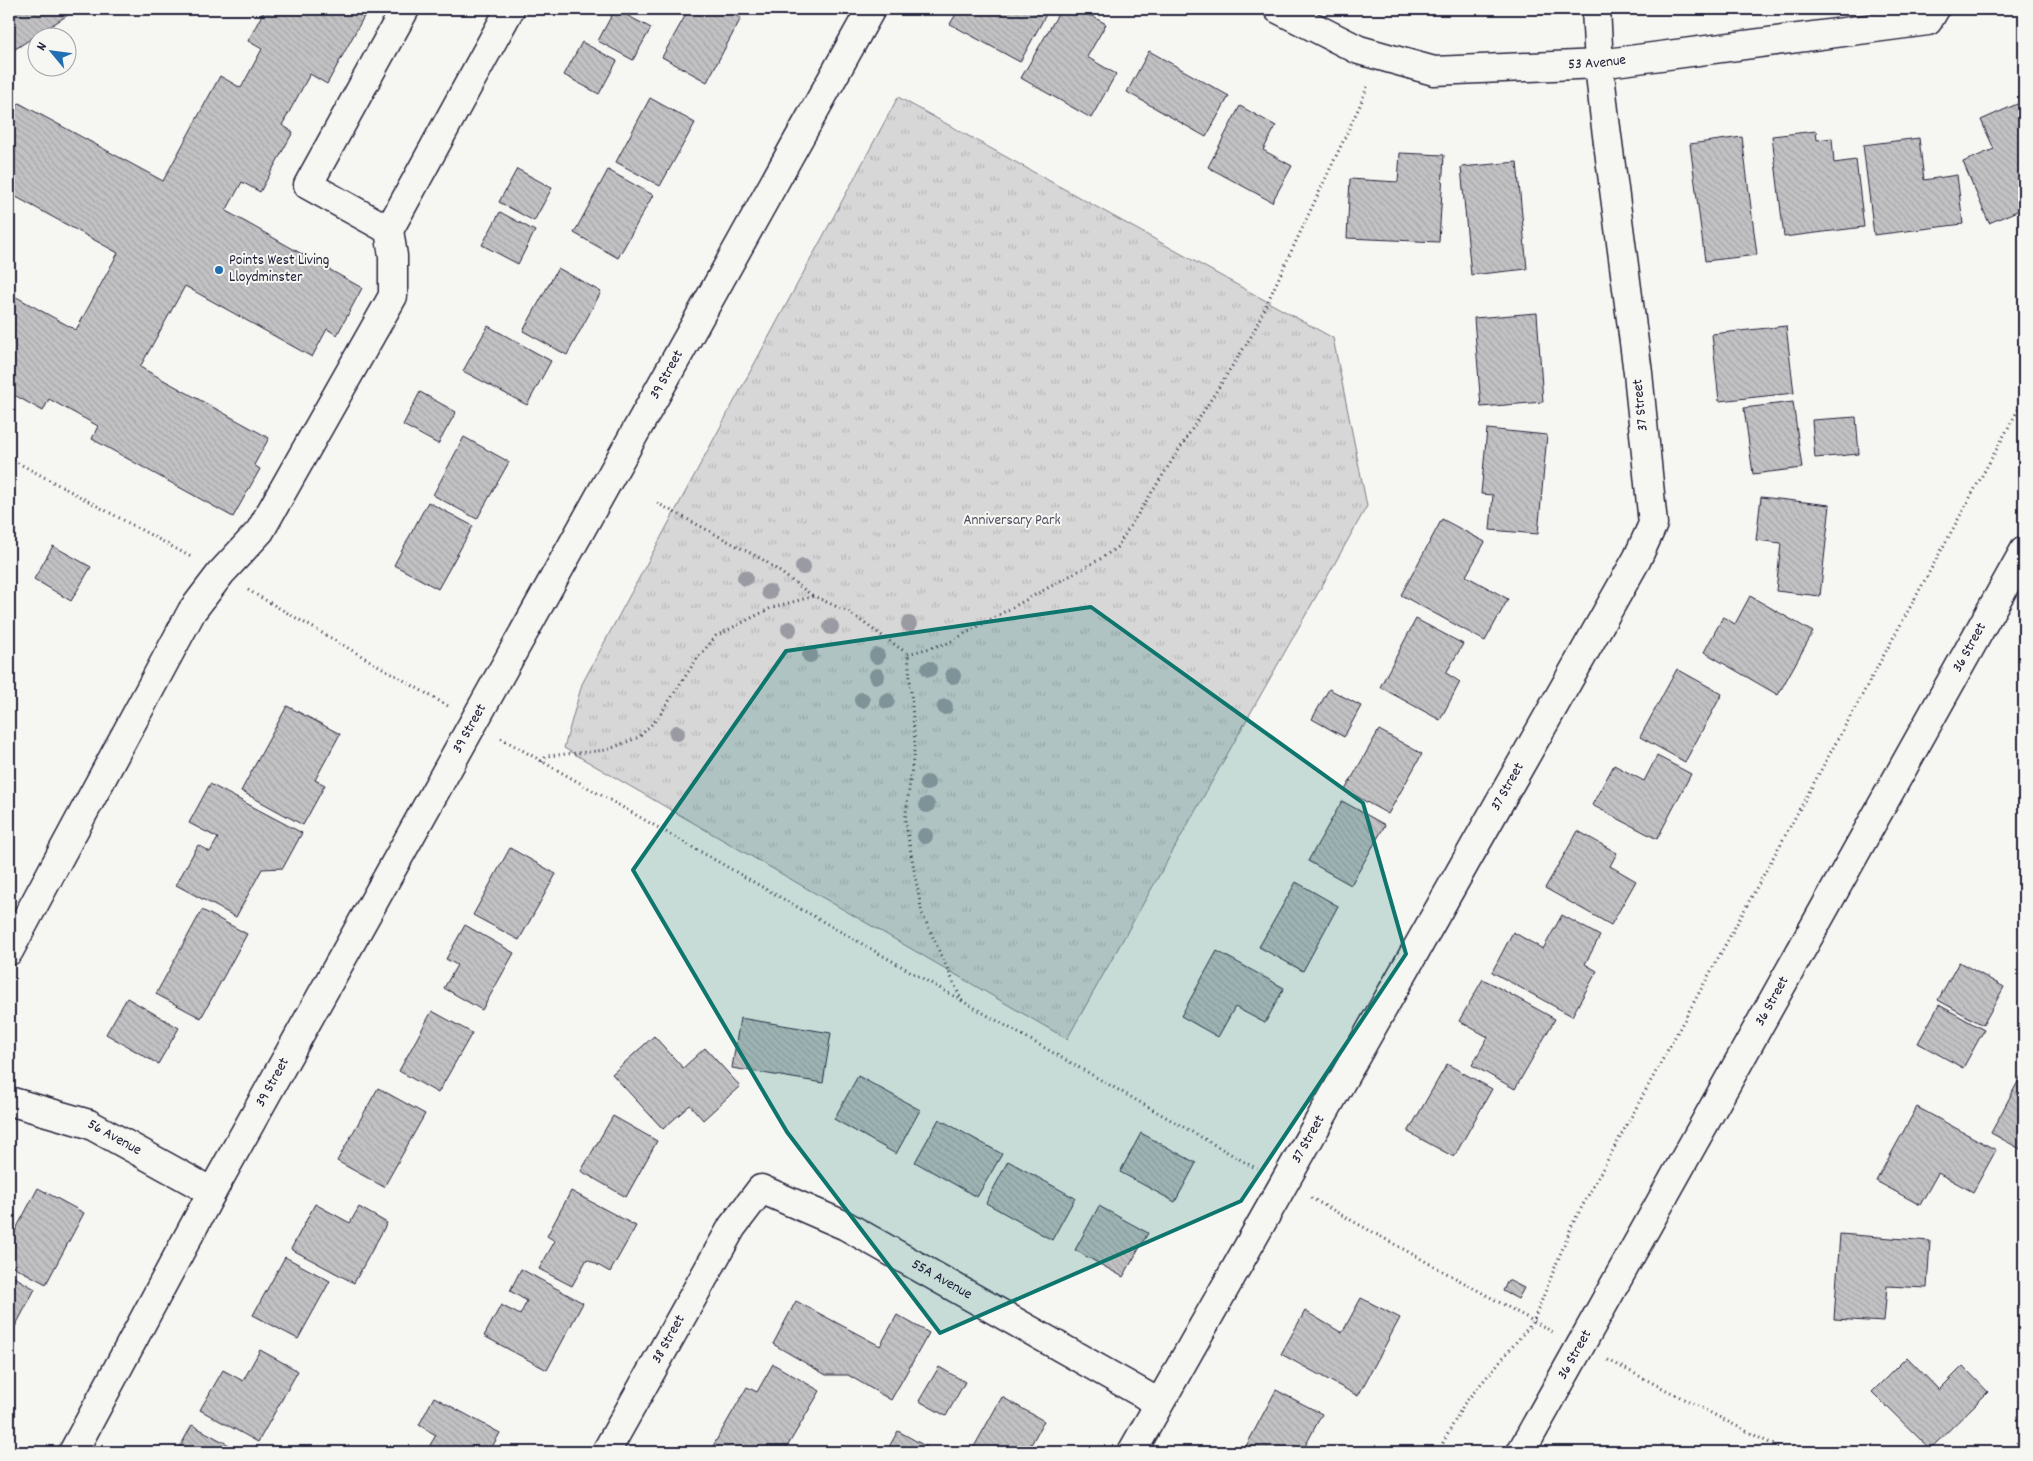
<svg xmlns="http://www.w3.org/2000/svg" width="2033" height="1461" font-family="Dekko,sans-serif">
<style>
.park{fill:url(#park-tufts);stroke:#7c7c89}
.building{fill:url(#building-back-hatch);stroke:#22223b}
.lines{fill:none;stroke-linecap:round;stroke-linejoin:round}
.minor-casing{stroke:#22223b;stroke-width:31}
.path{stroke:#22223b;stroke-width:3;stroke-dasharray:1 4;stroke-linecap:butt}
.minor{stroke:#f6f6f2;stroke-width:28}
.tree{fill:#9a9aa3}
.marked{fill:#0f766e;fill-opacity:0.2;stroke:#0f766e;stroke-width:4;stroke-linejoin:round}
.poi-dot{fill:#1f6fb2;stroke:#f6f6f2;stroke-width:2}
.labels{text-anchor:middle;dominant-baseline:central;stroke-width:4;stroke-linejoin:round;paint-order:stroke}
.street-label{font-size:15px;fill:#22223b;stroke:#f6f6f2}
.poi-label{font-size:15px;fill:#22223b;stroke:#f6f6f2;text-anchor:start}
.park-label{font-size:15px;fill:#4f4f62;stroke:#f6f6f2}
</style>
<defs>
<pattern id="park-tufts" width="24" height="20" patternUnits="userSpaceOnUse" patternTransform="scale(1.25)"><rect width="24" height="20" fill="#d7d7d7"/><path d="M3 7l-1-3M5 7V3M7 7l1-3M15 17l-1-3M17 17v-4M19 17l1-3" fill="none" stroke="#b8b8b9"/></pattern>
<pattern id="building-back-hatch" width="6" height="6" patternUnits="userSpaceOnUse" patternTransform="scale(1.25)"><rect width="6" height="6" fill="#c2c2c4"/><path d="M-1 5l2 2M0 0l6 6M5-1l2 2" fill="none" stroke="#a6a6a9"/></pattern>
</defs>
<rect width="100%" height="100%" fill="#f6f6f2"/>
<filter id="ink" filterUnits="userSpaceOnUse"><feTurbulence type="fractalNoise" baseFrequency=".02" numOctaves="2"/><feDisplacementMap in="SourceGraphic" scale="10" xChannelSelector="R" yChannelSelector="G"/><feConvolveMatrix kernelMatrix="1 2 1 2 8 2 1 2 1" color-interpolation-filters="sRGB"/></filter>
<g filter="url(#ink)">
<path class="park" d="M898 97 1333 338 1367 506 1067 1039 564 748 582 684Z"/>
<path class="building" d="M9 9H77L9 53Z
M265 9H368L327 84 310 74 282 125 293 132 260 192 242 182 226 211 362 288 337 335 327 329 312 357 185 286 140 367 269 438 254 465 260 469 233 517 92 439 98 426 49 399 43 411 9 392V293L76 330 118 253 9 193V123L19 103 163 181 220 76 241 88 262 49 248 41Z
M615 9 651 28 633 60 598 41Z
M689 9H724L741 18 707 82 662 57Z
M959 9H1049L1020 62 950 24Z
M1061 9H1079L1106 24 1087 57 1116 74 1091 118 1021 78Z
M582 42 617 61 599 94 564 75Z
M1149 51 1229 96 1206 137 1127 92Z
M650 98 695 123 660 186 616 162Z
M2024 101V208L1989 223 1963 162 1994 149 1981 120Z
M1240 106 1276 126 1263 150 1292 166 1272 202 1208 167Z
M1816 131 1817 140 1832 138 1834 163 1856 160 1864 227 1784 237 1772 136Z
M1742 137 1757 255 1705 261 1690 144Z
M1919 138 1924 180 1957 175 1963 224 1874 235 1863 145Z
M1400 153 1444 155 1439 242 1347 238 1350 179 1398 182Z
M1517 162 1527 269 1471 275 1461 167Z
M517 169 552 188 534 221 499 202Z
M608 170 653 195 618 258 574 233Z
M500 212 535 231 518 264 482 245Z
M558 268 601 292 567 355 523 331Z
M1537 313 1543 402 1481 407 1474 318Z
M488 326 551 361 527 405 463 371Z
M1786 326 1794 393 1719 401 1712 334Z
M420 392 456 412 438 444 403 425Z
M1793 402 1802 468 1753 474 1744 408Z
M1856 417 1859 454 1815 458 1812 420Z
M1487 429 1547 435 1538 534 1490 530 1493 495 1481 494Z
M464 437 509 462 477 519 433 495Z
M1761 497 1830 505 1820 596 1776 591 1781 543 1756 540Z
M428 502 473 526 438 589 394 565Z
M1442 519 1485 542 1466 576 1508 599 1485 641 1401 595Z
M53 546 91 567 71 601 34 579Z
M1750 596 1813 632 1778 695 1704 652 1723 617 1735 624Z
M1416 619 1463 644 1446 673 1460 682 1440 720 1380 687Z
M1677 669 1722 694 1685 762 1640 737Z
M1329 689 1361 706 1344 737 1312 719Z
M287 706 340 734 315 780 325 785 303 825 241 791Z
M1379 730 1422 754 1388 814 1345 790Z
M1657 756 1691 774 1657 839 1592 805 1614 765 1644 781Z
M210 784 302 833 283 868 262 869 236 917 176 885 198 845 210 852 218 838 189 823Z
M1342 801 1385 825 1351 885 1308 861Z
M1578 831 1617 853 1610 866 1636 881 1611 925 1545 888Z
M510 848 556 874 519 940 473 915Z
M1296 882 1338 906 1303 971 1259 947Z
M202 910 247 934 201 1018 156 994Z
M1562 915 1600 936 1585 964 1597 971 1572 1016 1492 972 1513 932 1543 949Z
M465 925 514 953 482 1010 444 988 457 965 446 959Z
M1217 951 1284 988 1265 1023 1235 1007 1218 1037 1181 1016Z
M1959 962 2004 987 1983 1025 1938 1000Z
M1483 979 1555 1019 1515 1089 1472 1065 1488 1037 1459 1021Z
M127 998 179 1028 158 1064 106 1034Z
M1939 1005 1984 1030 1963 1068 1918 1043Z
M432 1011 472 1033 438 1093 399 1071Z
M740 1018 831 1033 823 1083 732 1068Z
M654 1036 683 1068 705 1048 740 1086 703 1120 690 1105 663 1129 612 1074Z
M1447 1064 1492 1089 1454 1157 1408 1132Z
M2023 1072 2024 1073V1151L1991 1133Z
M858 1076 920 1110 896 1154 834 1119Z
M378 1088 425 1114 384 1187 337 1161Z
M1917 1107 1996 1150 1973 1192 1938 1173 1920 1205 1876 1181Z
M613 1116 657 1141 626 1197 581 1171Z
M939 1119 1002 1154 977 1197 915 1162Z
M1141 1133 1196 1163 1175 1202 1120 1172Z
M1008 1161 1075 1198 1052 1240 986 1203Z
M38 1188 84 1213 46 1284 9 1264V1242Z
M571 1191 636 1226 610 1272 587 1259 572 1286 539 1269 555 1241 547 1236Z
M315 1204 350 1223 359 1207 387 1223 354 1283 291 1249Z
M1099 1206 1148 1233 1123 1277 1075 1250Z
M1840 1234 1930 1241 1927 1288 1887 1286 1884 1322 1834 1319Z
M285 1257 330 1281 298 1339 253 1315Z
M521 1269 583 1303 547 1370 484 1336 501 1305 520 1315 527 1301 510 1291Z
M9 1274 35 1289 9 1338Z
M1508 1280 1524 1288 1518 1299 1503 1291Z
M1361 1298 1400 1318 1358 1396 1281 1354 1305 1311 1342 1333Z
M796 1301 880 1346 897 1315 929 1333 891 1400 848 1375H826L773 1344Z
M260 1350 298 1371 258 1442 200 1410 223 1370 243 1381Z
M1907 1357 1939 1390 1963 1366 1988 1392 1930 1449 1872 1392Z
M773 1364 820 1391 784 1452H725L713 1446 747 1387 757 1392Z
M939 1367 965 1382 946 1416 919 1401Z
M1276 1390 1322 1414 1302 1452H1248L1244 1450Z
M434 1397 500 1433 489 1452H426L436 1435 419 1425Z
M1002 1397 1044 1421 1027 1452H971Z
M192 1425 242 1452H177Z
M898 1431 936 1452H886Z"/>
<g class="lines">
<g class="minor-casing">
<g id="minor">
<path id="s1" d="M1278 9 1359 50 1434 71 1599 64 1928 21 1935 9"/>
<path d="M389 230 308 185 405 9"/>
<path d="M9 951 192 611 221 573 260 531 393 296V256L389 230 510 9"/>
<path id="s2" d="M9 1101 89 1124 212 1192"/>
<path id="s3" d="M73 1452 212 1192 871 9"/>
<path id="s4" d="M606 1452 732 1227 761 1189 846 1226 1159 1403"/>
<path id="s5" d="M1132 1452 1637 559 1653 524 1638 373 1605 120 1599 64 1596 9"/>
<path id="s6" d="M1521 1452 2024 551"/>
</g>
</g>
<path class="path" d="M9 458 193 558
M657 503 765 561 813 596
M248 590 448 706
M908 654 948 643 1102 558 1117 547 1252 335 1361 103 1368 84
M501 738 1257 1169
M542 762 546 756 607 750 639 737 658 718 696 660 716 636 771 608 814 596 850 613 908 654 915 744 905 820 922 913 962 1001
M1311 1198 1553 1332
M1608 1360 1787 1452
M1438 1452 1464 1404 1533 1322 1572 1225 2024 399
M2012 1452 2024 1430"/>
<use href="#minor" class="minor"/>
</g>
<g class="tree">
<circle cx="803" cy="567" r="8"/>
<circle cx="745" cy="578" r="8"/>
<circle cx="769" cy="592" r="8"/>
<circle cx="909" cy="624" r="8"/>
<circle cx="831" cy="627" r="8"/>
<circle cx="789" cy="629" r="8"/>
<circle cx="810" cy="655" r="8"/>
<circle cx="877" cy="656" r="8"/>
<circle cx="929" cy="669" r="8"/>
<circle cx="877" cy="676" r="8"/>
<circle cx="953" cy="676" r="8"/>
<circle cx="862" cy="700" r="8"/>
<circle cx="887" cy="701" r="8"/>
<circle cx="945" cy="707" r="8"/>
<circle cx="677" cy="733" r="8"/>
<circle cx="927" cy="783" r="8"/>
<circle cx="927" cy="805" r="8"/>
<circle cx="925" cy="836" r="8"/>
</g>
</g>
<path class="marked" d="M1091 607 1363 803 1406 954 1241 1201 940 1333 787 1132 633 870 786 651Z"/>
<circle class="poi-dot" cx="219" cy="270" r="5"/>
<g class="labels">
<g class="street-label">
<text stroke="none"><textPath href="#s1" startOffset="332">53 Avenue</textPath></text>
<text stroke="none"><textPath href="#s3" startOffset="1230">39 Street</textPath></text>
<text transform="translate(1641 405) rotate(-96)">37 Street</text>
<text stroke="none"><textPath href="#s6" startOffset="921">36 Street</textPath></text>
<text stroke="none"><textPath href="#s3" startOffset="825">39 Street</textPath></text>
<text stroke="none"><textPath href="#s5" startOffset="764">37 Street</textPath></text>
<text stroke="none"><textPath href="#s6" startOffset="516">36 Street</textPath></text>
<text stroke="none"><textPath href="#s3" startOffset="420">39 Street</textPath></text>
<text stroke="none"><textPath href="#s2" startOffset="112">56 Avenue</textPath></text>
<text stroke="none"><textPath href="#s5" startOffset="359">37 Street</textPath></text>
<text stroke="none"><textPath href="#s4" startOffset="508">55A Avenue</textPath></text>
<text stroke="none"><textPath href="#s4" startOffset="129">38 Street</textPath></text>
<text stroke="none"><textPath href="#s6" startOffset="111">36 Street</textPath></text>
</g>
<g class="poi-label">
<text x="229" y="261">Points West Living<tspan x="229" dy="17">Lloydminster</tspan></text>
</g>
<g class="park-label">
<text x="1012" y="521">Anniversary Park</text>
</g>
</g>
<rect width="2033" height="1461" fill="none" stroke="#f6f6f2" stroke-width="30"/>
<rect x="15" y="15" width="2003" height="1431" fill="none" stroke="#22223b" stroke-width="2" filter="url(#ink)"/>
<g transform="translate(52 52) rotate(299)"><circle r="24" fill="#f6f6f2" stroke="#a1a1a9"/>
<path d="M0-4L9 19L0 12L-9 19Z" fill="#1f6fb2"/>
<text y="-8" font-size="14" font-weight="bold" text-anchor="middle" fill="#22223b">N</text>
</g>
</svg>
